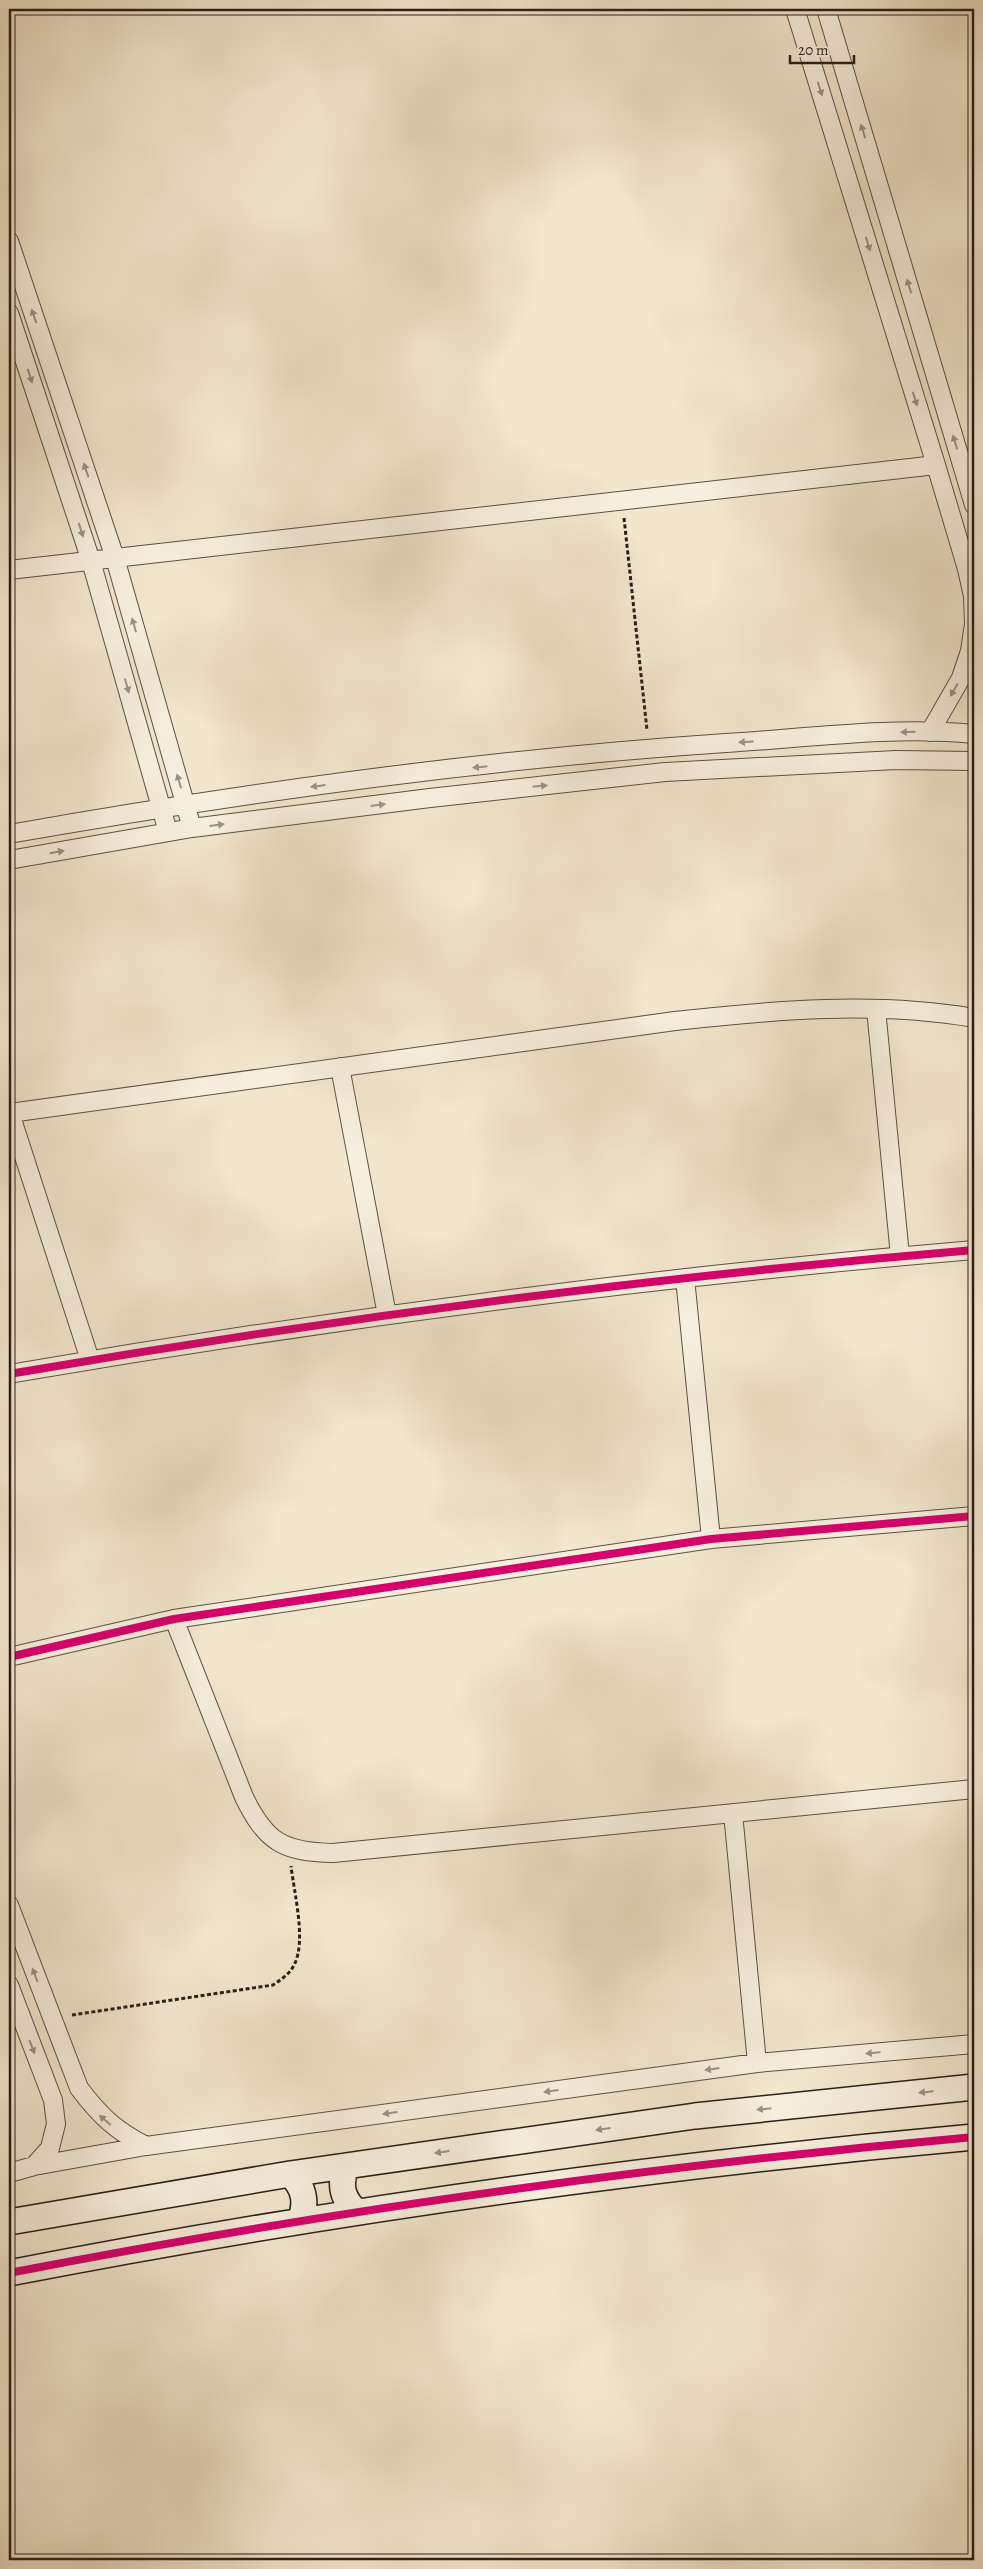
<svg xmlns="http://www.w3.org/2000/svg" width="983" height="2569" font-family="Alegreya,serif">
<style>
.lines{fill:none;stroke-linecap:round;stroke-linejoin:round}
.street-casing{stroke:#5b5145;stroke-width:20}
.secondary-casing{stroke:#291f18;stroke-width:28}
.path{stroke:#291f18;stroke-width:3;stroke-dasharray:4 2.5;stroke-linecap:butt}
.street{stroke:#f7efde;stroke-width:18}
.secondary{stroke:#f7efde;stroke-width:25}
.cycleway-casing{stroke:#f7efde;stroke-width:11}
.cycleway{stroke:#d6006c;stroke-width:8}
.oneway{fill:#9a9185}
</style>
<rect width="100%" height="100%" fill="#f2e6cd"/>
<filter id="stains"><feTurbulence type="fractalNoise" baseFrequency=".004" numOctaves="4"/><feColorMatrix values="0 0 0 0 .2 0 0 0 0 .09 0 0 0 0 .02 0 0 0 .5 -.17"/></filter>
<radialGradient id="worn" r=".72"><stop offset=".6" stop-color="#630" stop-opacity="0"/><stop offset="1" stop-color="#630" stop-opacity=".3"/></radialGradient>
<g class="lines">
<g class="street-casing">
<path id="street" d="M795 9 936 465 967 569 973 596 974 624 970 651 961 678 930 732
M826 9 974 505
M9 241 115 558 192 828
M9 313 91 561 168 832
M9 570 936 465
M9 834C246 792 486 759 726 743 808 738 892 726 974 734
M9 860 192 828 430 798 665 772 896 760 974 761
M876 1009 900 1256
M340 1067 387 1315
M9 1110 90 1360
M10 1113 675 1021C774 1010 876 1001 974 1018
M685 1278 711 1539
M9 1374C329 1319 651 1277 974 1250
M174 1619 244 1797C266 1842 283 1852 333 1853L974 1789
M9 1657 174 1619 711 1539 974 1516
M733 1813 757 2063
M9 1905 79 2088C100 2116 115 2130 146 2146
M9 1985 53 2100 56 2124 50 2148 34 2166
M9 2173 34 2166 146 2146 757 2063 974 2044"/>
</g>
<g class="secondary-casing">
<path id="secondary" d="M346 2166C339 2185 342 2199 357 2212
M290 2174C305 2188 307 2203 300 2221
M9 2222 290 2174 695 2116 974 2087
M9 2273C328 2211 650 2166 974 2137"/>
</g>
<path class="path" d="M624 518 647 730
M72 2015 273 1985C282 1979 291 1973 295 1963 306 1939 294 1892 291 1866"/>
<use href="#street" class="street"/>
<use href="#secondary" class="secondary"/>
<g class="cycleway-casing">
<path id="cycleway" d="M9 1374C329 1319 651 1277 974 1250
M9 1657 174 1619 711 1539 974 1516
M9 2273C328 2211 650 2166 974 2137"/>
</g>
<use href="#cycleway" class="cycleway"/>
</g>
<defs><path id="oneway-solid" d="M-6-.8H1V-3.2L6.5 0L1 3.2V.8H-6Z" transform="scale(1.25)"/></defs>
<g class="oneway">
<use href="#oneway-solid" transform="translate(820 89) rotate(73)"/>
<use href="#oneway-solid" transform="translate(863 131) rotate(-107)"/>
<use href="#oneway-solid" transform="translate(868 244) rotate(73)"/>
<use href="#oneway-solid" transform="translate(909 286) rotate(-107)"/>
<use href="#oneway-solid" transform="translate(34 316) rotate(-109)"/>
<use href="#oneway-solid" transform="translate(30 376) rotate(72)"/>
<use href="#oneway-solid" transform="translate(915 399) rotate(73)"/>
<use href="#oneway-solid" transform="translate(955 442) rotate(-107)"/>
<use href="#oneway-solid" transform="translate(86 470) rotate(-109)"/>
<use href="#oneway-solid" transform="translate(81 530) rotate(72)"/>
<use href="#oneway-solid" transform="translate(134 625) rotate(-106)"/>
<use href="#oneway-solid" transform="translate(127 686) rotate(74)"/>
<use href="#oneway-solid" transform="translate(954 690) rotate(120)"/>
<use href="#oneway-solid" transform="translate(908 732) rotate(179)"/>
<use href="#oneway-solid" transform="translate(746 742) rotate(176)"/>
<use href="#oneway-solid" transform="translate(480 767) rotate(174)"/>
<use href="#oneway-solid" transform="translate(179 781) rotate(-106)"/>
<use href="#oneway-solid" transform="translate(318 786) rotate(173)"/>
<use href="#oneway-solid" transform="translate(540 786) rotate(-6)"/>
<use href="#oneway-solid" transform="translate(378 805) rotate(-7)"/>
<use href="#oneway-solid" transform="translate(217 825) rotate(-7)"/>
<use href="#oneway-solid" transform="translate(57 852) rotate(-10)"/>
<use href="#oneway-solid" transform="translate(35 1975) rotate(-111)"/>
<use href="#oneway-solid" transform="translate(32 2047) rotate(69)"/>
<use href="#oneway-solid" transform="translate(873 2053) rotate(175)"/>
<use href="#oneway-solid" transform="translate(712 2069) rotate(172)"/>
<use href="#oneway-solid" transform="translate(551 2091) rotate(172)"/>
<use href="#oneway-solid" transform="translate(926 2092) rotate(174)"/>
<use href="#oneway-solid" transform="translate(764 2109) rotate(174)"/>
<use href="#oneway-solid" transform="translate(390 2113) rotate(172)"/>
<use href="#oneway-solid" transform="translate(105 2120) rotate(-139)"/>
<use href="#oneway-solid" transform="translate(603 2129) rotate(172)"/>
<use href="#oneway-solid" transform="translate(442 2152) rotate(172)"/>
</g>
<rect width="983" height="2569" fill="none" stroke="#f2e6cd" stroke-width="30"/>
<rect x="10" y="10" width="963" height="2549" fill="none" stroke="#291f18" stroke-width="2.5"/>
<rect x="15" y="15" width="953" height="2539" fill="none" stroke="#291f18"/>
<path d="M790 55v8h64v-8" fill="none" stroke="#291f18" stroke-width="2.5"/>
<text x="798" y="55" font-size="15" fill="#291f18" stroke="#f7efde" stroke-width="4" paint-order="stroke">20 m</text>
<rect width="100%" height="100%" filter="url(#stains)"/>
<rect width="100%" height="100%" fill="url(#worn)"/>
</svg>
